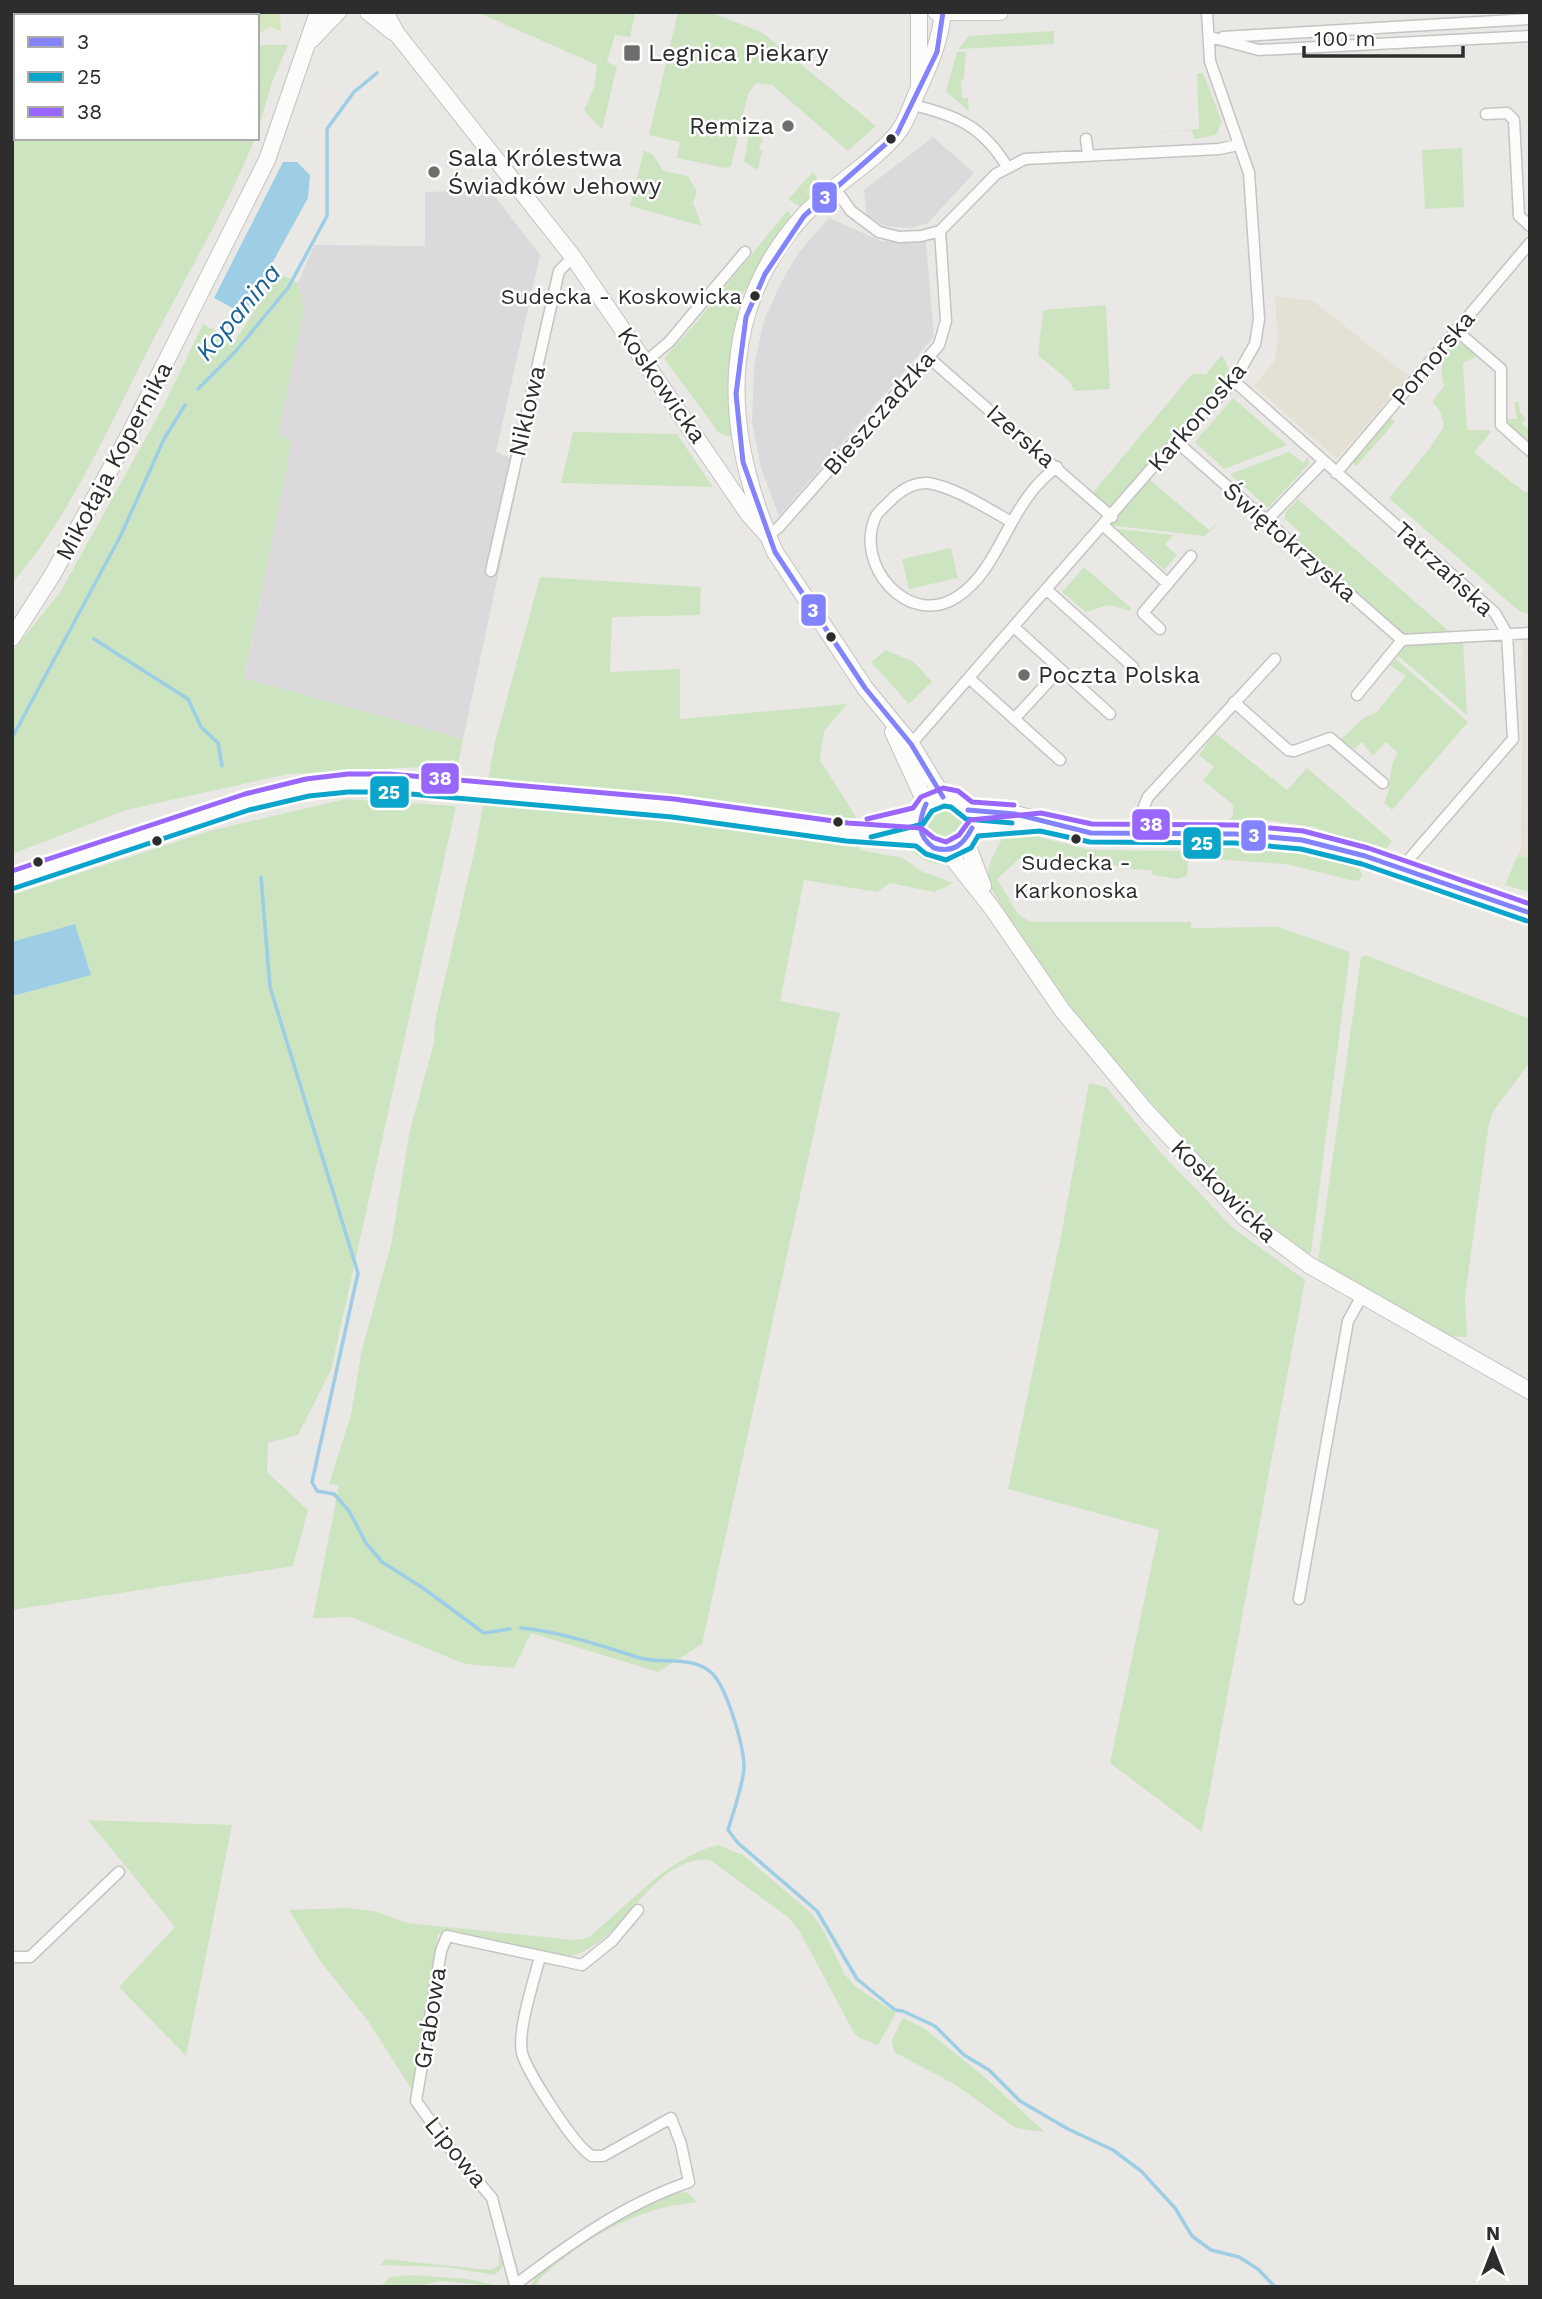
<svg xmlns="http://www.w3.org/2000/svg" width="1542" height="2299" font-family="'Work Sans',sans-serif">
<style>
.industrial{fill:#dbd9db}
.education{fill:#e4e0d3}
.green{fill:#cce4c0}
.pitch{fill:#d5e7be}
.water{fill:#9dcee6}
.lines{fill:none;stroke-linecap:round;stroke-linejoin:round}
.stream{stroke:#9dcee6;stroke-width:3.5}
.street-casing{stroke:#c4c4c3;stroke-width:13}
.secondary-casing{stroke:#c4c4c3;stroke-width:18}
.street{stroke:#fcfcfb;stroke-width:10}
.secondary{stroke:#fcfcfb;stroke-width:16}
.bus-1-casing{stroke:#fff;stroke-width:10}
.bus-2-casing{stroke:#fff;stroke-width:10}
.bus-3-casing{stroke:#fff;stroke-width:10}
.bus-1{stroke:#8383ff;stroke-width:5}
.bus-2{stroke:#0ba4ca;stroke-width:5}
.bus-3{stroke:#96f;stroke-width:5}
.poi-dot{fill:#6f6e6d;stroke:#fff;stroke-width:2.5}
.bus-dot{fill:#2d2d2d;stroke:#fff;stroke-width:2.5}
.labels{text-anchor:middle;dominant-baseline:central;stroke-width:5;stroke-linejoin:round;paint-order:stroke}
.bus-label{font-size:22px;fill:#2d2d2d;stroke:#fff;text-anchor:end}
.poi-label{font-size:24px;fill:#2d2d2d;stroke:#fff;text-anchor:start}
.street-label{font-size:24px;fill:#2d2d2d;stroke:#fff}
.water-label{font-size:26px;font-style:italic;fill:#186297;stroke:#fff}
.line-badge{stroke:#fff;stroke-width:2.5}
.badge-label{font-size:19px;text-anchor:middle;font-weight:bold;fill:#fff}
</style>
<rect width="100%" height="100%" fill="#eae8e4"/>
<path class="industrial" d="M933 137 974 173 928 223 910 228 884 226 867 216 864 190Z
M490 190 540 255 496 452 522 463 463 739 244 679 292 441 278 435 304 311 298 283 314 245 425 246V192Z
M829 218 881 241 926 242 934 337 779 516 761 468 752 422 754 366 764 320 782 281 799 252Z"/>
<path class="education" d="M1275 296 1313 301 1408 376 1337 459 1254 386 1274 362 1278 340Z
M1523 635H1530V857H1517L1521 847Z"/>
<path class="green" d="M12 12H137L138 16H16V126H12Z
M477 12 635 14 630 37 615 35 607 62 617 66 602 130 584 110 594 88 597 65Z
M678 12H710L763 33 876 126 848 151 772 85 756 83 748 94 731 166 726 168 677 158 680 142 649 135Z
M1054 31V44L958 49 969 36Z
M257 45H288L272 82 257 133Z
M957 52H966L964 79 961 80 962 98H968L969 111 946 91Z
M1197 73H1203L1222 122 1216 135 1195 139 1191 130 1111 134 1199 129Z
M12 127 16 128V138H255C224 215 181 284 144 358 106 433 68 519 12 583Z
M749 133 761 137 764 143 761 142 759 150 762 151 758 170 744 162Z
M1462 148 1464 207 1425 209 1422 150Z
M644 150 654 156 663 171 688 176 697 192 693 203 702 226 630 206Z
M813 172 822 186 803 209 788 199Z
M787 211 794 219 733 307 739 311 730 388 732 437 719 433 664 358 696 323Z
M279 273 298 283 304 311 278 435 292 441 244 678 463 739 458 765 288 774 126 810 12 854V652L61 591 164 405 203 324 235 341Z
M1106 305 1110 389 1075 391 1069 381 1038 355 1043 310Z
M1455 340 1479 355 1463 363 1467 430H1490V433L1474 453 1526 493 1530 489V615L1518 610 1389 498 1430 448 1444 426 1440 411 1432 402 1444 386C1439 365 1442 356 1455 340Z
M1222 355 1234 381 1112 515 1091 495 1192 374H1206Z
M1233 398 1287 445 1224 469 1195 442Z
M1514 402H1519L1520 412 1526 418 1522 424 1530 430V446L1509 431 1507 419H1517Z
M1382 411 1395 422 1356 466 1343 455Z
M573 432 677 434 713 487 561 483Z
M1289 452 1303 463 1308 457 1309 464 1268 508 1230 474Z
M1148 478 1209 530 1223 518 1205 536 1108 525Z
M1298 499 1453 635 1402 637 1295 543 1301 533 1285 519 1286 512Z
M1109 528 1173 535 1165 545 1177 555 1164 570 1124 535 1120 539Z
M951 548 958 578 909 589 902 559Z
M1084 567 1131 608V611L1109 605 1086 612 1062 592Z
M540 577 701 587 700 615 612 617 610 672 680 669V719L847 704 824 731 820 760 859 822 860 850 903 858 921 871 953 883 935 892 890 883 877 892 804 880 780 1001 840 1013 702 1644 658 1672 531 1633 514 1668 465 1664 351 1617 313 1618 339 1485 329 1484 351 1415 362 1349 391 1245 410 1130 434 1043 435 1021 476 844 495 742Z
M1463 641 1467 715 1396 654 1404 645Z
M886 650 914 662 932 682 909 704 871 662Z
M1396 659 1468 722 1392 810 1384 803C1393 787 1386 770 1398 753L1386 742 1373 756 1362 742 1354 749 1341 739 1364 718 1377 712 1406 676 1390 665Z
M1215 733 1287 790 1307 768 1392 841 1385 851 1313 827 1260 819 1229 820 1233 816V805L1203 780 1214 767 1199 755Z
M346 799 456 806 331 1370 298 1435 268 1443 267 1472 308 1510 293 1566 12 1610V895L213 830Z
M928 825a17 17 0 1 1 34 0a17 17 0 1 1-34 0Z
M1007 829 1091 850 1189 851 1187 876 1177 879 1153 875 1151 870 1130 869V866L1098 865 1097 859H1019L997 879 1018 914 1030 922H1191V928L1278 927 1350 952 1311 1253 1302 1252 1228 1189 1072 1014 1027 949 990 886 988 870 991 860Z
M906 839C919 844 944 856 953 865 933 865 913 860 906 839Z
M1247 843 1295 849 1358 864 1362 875 1359 881 1351 880 1286 864 1210 859 1201 854 1203 844Z
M1517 857H1530V892L1505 885Z
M1365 955 1530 1019V1062L1494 1110 1489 1123 1465 1296 1467 1337 1447 1336 1318 1261 1361 958Z
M1089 1083 1106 1087 1161 1153 1234 1229 1305 1280 1202 1832 1110 1763 1159 1530 1008 1489 1062 1231Z
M88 1820 232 1825 186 2056 119 1987 175 1927Z
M718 1845 743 1855 811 1913 823 1929 845 1975 856 1987 896 2013 878 2045 859 2038 853 2031 800 1932 788 1917 710 1860C648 1855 625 1949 565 1957L460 1934H438L412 2090 368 2021 321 1962 289 1910 346 1908 374 1911 407 1923 574 1940 588 1938C629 1905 666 1858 718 1845Z
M903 2018 925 2029 981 2074 1045 2132 1016 2128 954 2084 894 2052 892 2040Z
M687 2192 697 2202C635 2208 585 2238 539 2279L537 2287H531C540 2255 655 2192 687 2192Z
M499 2249 503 2266 495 2275 446 2267 381 2265 385 2259 490 2270 499 2265Z
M410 2275 468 2279 504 2287 440 2281 415 2287H380L390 2277Z"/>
<path class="pitch" d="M182 12H280L281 31 271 27 257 34V16H182Z"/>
<path class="water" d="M283 162H297L310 175 308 198 244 314 214 298Z
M75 924 91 975 12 996V942Z"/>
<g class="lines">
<path class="stream" d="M198 389 235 352 288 288 327 216V129L354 92 377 73
M94 639 188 699 201 727 218 743 222 766
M12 738 121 535 164 439 185 405
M261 877 270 987 358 1273 312 1482 317 1491 334 1494 349 1511 366 1543 382 1562 423 1588 484 1633 510 1629
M521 1628C562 1632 602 1646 640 1658 662 1664 688 1656 708 1670 726 1681 744 1747 744 1768 743 1785 733 1813 728 1830L738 1843 817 1911 857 1979 895 2010 903 2011
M905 2012 935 2026 964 2055 989 2070 1020 2101 1068 2129 1113 2150 1141 2171 1175 2208 1192 2236 1211 2250 1239 2257 1258 2269 1275 2287"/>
<g class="street-casing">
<path id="street" d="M1210 37 1259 50 1530 36
M1223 37 1530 19
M913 105C959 116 983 127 1008 168
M1486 114 1507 113 1514 120 1519 216 1530 226
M1086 139 1088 154
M834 187 851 211 879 232 899 237 921 236 940 231 996 174 1025 159 1219 149 1238 145
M1457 331 1501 369V425L1530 451
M928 357 1112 517
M645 362 669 342 745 252
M1234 381 1495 613 1507 634 1513 739 1410 858 1406 870
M1178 443 1402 640 1530 633
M1336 473 1530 243
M1010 521C984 507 957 488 928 483 915 482 903 489 894 497 889 503 880 509 876 516 853 564 908 629 957 597 1002 568 1007 503 1057 467
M1266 521 1323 462
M1104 526 1168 584
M768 536 779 527 939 345 946 321 940 231
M491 571 559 271 573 257
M1047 590 1133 667
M1015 628 1110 714
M1160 629 1143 613 1191 556
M970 679 1060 760
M1357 695 1402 640
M1234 702 1288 750 1294 751 1330 738 1383 783
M1014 719 1060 669
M911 744 1151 469 1234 381 1255 344 1259 319 1249 173 1210 61 1207 12
M1138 835V821L1148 797 1275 659
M1299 1599 1348 1321 1362 1296
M12 1957H30L119 1872
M515 2285 492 2198 449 2147 416 2101 441 1951 447 1936 582 1965 612 1941 638 1910
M515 2285C569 2244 624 2204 689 2182L681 2144 671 2118 603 2156H592C575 2147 527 2072 522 2053 517 2031 534 1980 540 1957"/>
</g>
<g class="secondary-casing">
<path id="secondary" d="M368 12 393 32
M385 12 397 34 573 257 749 515 768 536 775 552 865 688 911 744 943 797
M936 12H1000
M311 40 338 12
M919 86V12
M765 527C723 419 721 307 803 216 831 186 869 166 896 135 908 121 911 104 919 88 931 62 940 41 943 12
M12 638 53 574 130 433 267 160 318 12
M893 732 926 804
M918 824a27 27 0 1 1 54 0a27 27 0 1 1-54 0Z
M968 810 1015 814 1091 833 1235 834 1302 840 1365 856 1530 913
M866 828 919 816
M972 828 1025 823
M966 841 983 886
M947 851 992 908 1062 1010 1146 1111 1245 1218 1309 1265 1530 1391
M12 880C111 851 207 804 308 787 335 783 362 783 388 783L673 808 847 832 920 837"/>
</g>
<use href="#street" class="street"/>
<use href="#secondary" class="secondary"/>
<g class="bus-1-casing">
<path id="bus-1" d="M943 12 937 52 897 134 804 216 765 274 746 317 736 394 743 462 775 552 865 688 911 744 943 797
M926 804C918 822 917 836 934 848 954 853 963 845 972 828
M968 810 1015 814 1091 833 1235 834 1302 840 1365 856 1530 913"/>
</g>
<g class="bus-2-casing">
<path id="bus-2" d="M871 837 923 824 932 811 944 806 951 807 966 819 1012 823
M15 888 249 810 309 796 348 792H388L672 817 846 841 916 846 926 854 946 860 971 848 978 836 1040 831 1090 842 1235 843 1301 849 1362 864 1527 921"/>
</g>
<g class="bus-3-casing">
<path id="bus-3" d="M867 819 913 808 921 797 943 788 958 791 972 802 1014 805
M12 871 245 794 306 779 348 774H389L674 799 848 823 921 828 934 838 946 842 959 835 970 820 1041 813 1092 824 1235 825 1303 831 1368 848 1530 904"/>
</g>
<use href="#bus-1" class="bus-1"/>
<use href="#bus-2" class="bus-2"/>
<use href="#bus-3" class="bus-3"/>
</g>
<g class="poi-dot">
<rect x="623" y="44" width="18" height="18" rx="3.5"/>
<circle cx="788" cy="126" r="7"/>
<circle cx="434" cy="172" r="7"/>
<circle cx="1024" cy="675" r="7"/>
</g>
<g class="bus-dot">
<circle cx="891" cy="139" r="6"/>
<circle cx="755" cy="296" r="6"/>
<circle cx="831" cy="637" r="6"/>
<circle cx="838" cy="822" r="6"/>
<circle cx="1076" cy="839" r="6"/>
<circle cx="157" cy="841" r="6"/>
<circle cx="38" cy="862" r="6"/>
</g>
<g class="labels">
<g class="bus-label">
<text x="742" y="296">Sudecka - Koskowicka</text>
<text x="1076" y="862" text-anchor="middle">Sudecka -<tspan x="1076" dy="28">Karkonoska</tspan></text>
</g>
<g class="poi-label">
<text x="648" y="53">Legnica Piekary</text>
<text x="774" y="126" text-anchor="end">Remiza</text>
<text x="448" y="158">Sala Królestwa<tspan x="448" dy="28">Świadków Jehowy</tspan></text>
<text x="1038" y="675">Poczta Polska</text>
</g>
<g class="street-label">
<text transform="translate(1433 358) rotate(-50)">Pomorska</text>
<text transform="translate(662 385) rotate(55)">Koskowicka</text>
<text transform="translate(527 411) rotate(-77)">Niklowa</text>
<text transform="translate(879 413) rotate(-49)">Bieszczadzka</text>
<text transform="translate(1197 417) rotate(-49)">Karkonoska</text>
<text transform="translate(1021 436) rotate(41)">Izerska</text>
<text transform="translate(114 461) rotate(-62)">Mikołaja Kopernika</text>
<text transform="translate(1290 542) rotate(41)">Świętokrzyska</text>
<text transform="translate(1444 569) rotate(43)">Tatrzańska</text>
<text transform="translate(1224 1191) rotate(44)">Koskowicka</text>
<text transform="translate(430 2018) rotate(-81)">Grabowa</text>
<text transform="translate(456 2152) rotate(51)">Lipowa</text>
</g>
<g class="water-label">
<text transform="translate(238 312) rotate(-50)">Kopanina</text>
</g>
</g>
<g class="line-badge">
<rect x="811" y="181" width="27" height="33" rx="7" fill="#8383ff"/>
<rect x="800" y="593" width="27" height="34" rx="7" fill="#8383ff"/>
<rect x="420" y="762" width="40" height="33" rx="7" fill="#96f"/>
<rect x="369" y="775" width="41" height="34" rx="7" fill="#0ba4ca"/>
<rect x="1131" y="808" width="40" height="33" rx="7" fill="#96f"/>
<rect x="1240" y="819" width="27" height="33" rx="7" fill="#8383ff"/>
<rect x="1182" y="826" width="40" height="34" rx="7" fill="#0ba4ca"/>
</g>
<g class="badge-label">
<text x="825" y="204">3</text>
<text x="813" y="617">3</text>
<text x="440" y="785">38</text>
<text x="389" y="799">25</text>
<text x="1151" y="831">38</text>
<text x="1254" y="842">3</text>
<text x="1202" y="850">25</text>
</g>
<rect width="1542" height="2299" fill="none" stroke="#2d2d2d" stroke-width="28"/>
<rect x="14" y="14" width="245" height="126" fill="#ffffff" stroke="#ababab" stroke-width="2"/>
<rect x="28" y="37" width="35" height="10" fill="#8383ff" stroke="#ababab" stroke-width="2"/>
<text x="77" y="49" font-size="21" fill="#2d2d2d">3</text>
<rect x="28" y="72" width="35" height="10" fill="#0ba4ca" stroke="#ababab" stroke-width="2"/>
<text x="77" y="84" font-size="21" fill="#2d2d2d">25</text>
<rect x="28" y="107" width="35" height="10" fill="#9966ff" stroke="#ababab" stroke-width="2"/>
<text x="77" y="119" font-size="21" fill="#2d2d2d">38</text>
<g transform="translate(1493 2250)" stroke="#ffffff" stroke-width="5" paint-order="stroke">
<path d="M0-5L12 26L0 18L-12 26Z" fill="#2d2d2d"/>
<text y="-10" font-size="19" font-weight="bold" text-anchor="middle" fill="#2d2d2d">N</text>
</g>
<path d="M1304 46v10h159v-10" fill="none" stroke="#2d2d2d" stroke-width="3.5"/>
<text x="1314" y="46" font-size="21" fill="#2d2d2d" stroke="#ffffff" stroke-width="5" paint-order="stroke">100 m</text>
</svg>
